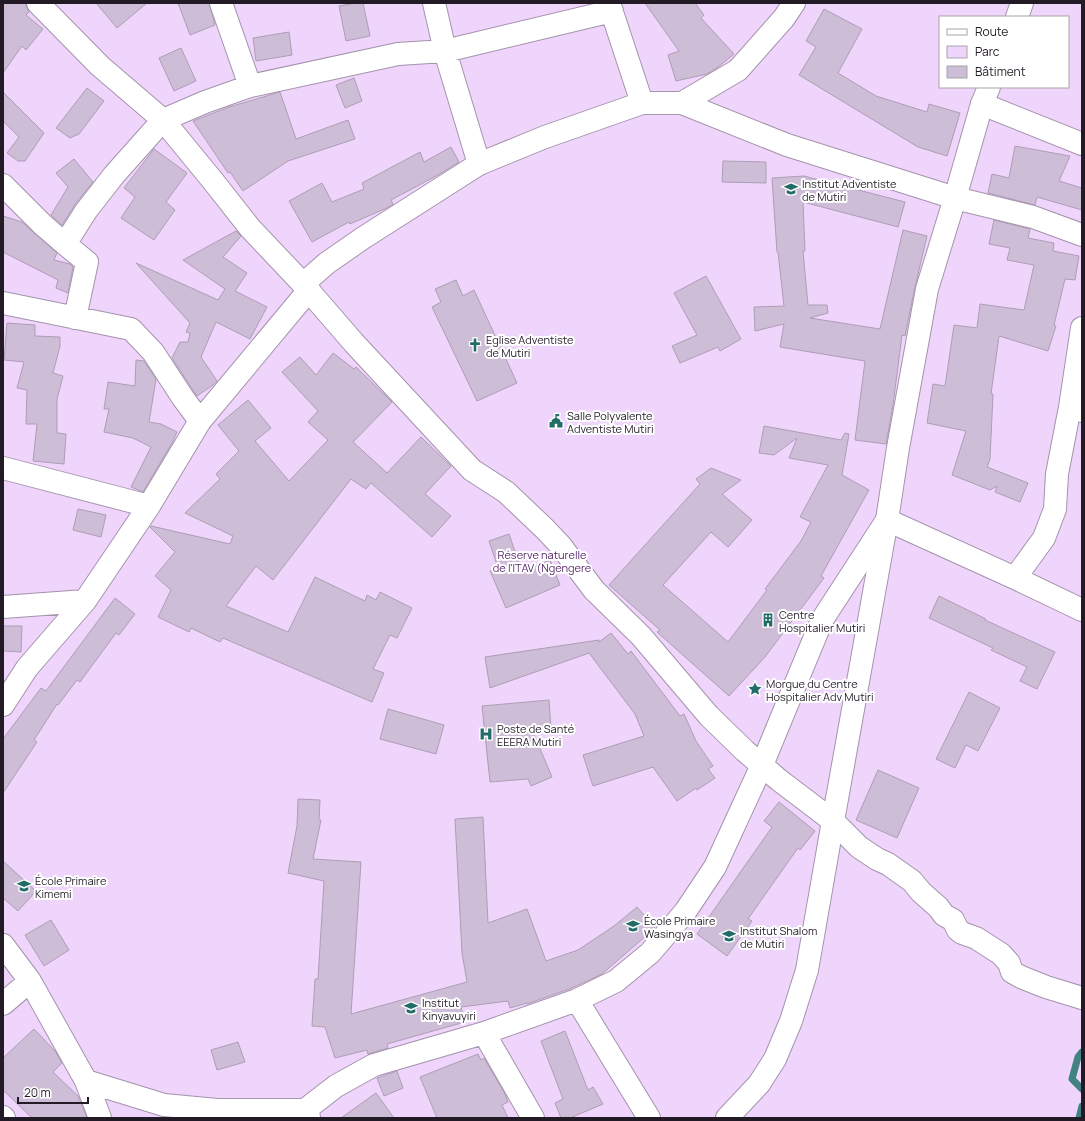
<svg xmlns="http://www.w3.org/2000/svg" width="1085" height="1121" font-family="Manrope,sans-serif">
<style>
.green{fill:#efd5fb;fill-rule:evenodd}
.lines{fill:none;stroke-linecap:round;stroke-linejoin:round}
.stream{stroke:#418382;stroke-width:7}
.building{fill:#cebdd6;stroke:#ae9db6}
.minor-casing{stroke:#a493ac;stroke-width:24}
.tertiary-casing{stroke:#a493ac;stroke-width:24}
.minor{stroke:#fff;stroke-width:22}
.tertiary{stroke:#fff;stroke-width:22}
.labels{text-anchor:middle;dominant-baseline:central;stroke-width:4;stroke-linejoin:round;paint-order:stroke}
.poi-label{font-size:11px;fill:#221b25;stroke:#fff;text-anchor:start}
.park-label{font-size:11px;fill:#58276c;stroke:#fff}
</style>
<rect width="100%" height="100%" fill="#f9f2fc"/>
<path class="green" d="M3 3H1082V1118H3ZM940 17H1068V87H940Z"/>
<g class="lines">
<path class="stream" d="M1082 1052 1078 1057 1072 1079 1082 1089
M1079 1118 1082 1106"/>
</g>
<path class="building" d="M3 3H26V6L29 12 26 15 43 29 26 50 22 46 3 73Z
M96 3H147L117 28Z
M178 3H209L215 25 190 35Z
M356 3H363L370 36 346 41 339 6Z
M645 3H695L704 15 701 18 734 54 717 68 707 74 676 81 668 55 679 51Z
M824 9 862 29 838 73 876 96 927 112 929 104 960 113 947 156 918 147 799 75 816 47 806 41Z
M289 32 292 55 256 61 253 38Z
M181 48 196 81 174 91 159 58Z
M354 78 362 101 345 108 336 85Z
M87 88 104 101 79 134 70 138 56 128Z
M3 92 44 133 25 161H18L7 153 19 137 3 121Z
M280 92 296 139 348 120 355 139 288 161 243 191 230 172 228 173 193 121 229 107Z
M1015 146 1070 156 1059 181 1082 188V210L1037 197 1035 205 988 193 992 174 1009 178Z
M451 147 459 162 438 175 391 200 393 204 389 207 350 224 349 222 312 242 289 201 322 183 332 202 364 189 362 183 420 152 424 162Z
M154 149 187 173 166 202 175 210 154 240 121 218 135 197 124 188Z
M74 159 93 182 76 203 62 225 51 215 68 187 56 173Z
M723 161 766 162V183L722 182Z
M804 176 905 202 898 227 803 202 805 251H803L808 305H827L828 313 810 318 880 329 903 230 927 236 915 287 905 336 902 335 893 405 886 444 855 440 865 361 780 347 784 324 755 331 754 307 784 306 778 252H777L772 178Z
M3 216 22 222 57 253 54 260 70 264 73 267 68 293 56 288 58 280 3 252Z
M994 220 1030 229 1028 238 1054 243 1053 251 1079 256 1075 280 1065 279 1054 325 1056 326 1048 351 999 336 991 394H993L990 459 987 467 1028 483 1020 502 995 492 997 486 990 490 952 475 966 431 927 423 933 384 945 386 954 325 977 328 980 304 1024 310 1034 265 1007 260 1010 248 989 244Z
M236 231 241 236 223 257 247 273 235 291 267 307 250 339 216 322 201 357 217 381 213 385 197 396 172 358 180 342H188L190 333 186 332 190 323 136 263 218 300 225 289 183 260Z
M706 276 741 339 720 351 718 347 680 363 672 346 697 335 674 293Z
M456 280 463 296 474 290 517 383 477 401 432 307 441 302 435 289Z
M7 323 35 325V336L60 337V346L53 373 63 376 57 399V433L66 434 64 464 33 461 37 424H26L27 390 17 388 24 362 4 360Z
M333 353 354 369 356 367 392 402 353 442 387 473 421 437 451 466 425 494 451 516 432 537 371 483 366 489 351 479 273 580 256 566 226 606 288 632 315 577 365 601 367 595 376 600 380 592 412 608 397 638 390 635 373 669 384 673 372 702 223 638 220 642 191 628 189 632 158 617 171 590 155 576 175 552 150 527 151 526 230 544 233 536 185 513 220 479 216 474 239 451 218 425 248 400 271 428 255 441 289 481 328 440 308 422 318 411 282 372 300 357 316 375Z
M136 360 144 361 156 379 149 422 161 424 177 432 172 443 143 492 131 487 151 447 133 438 104 432 109 409H104L108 382 135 386Z
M764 426 841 440 845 433 849 434 842 475 869 490 821 576 824 578 765 657 729 696 657 632 660 630 609 585 700 484 696 479 711 468 741 480 722 494 752 520 728 547 711 532 663 585 728 642 767 590 765 589 801 541 811 522 800 517 828 465 789 458 797 438 774 455 759 453Z
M78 509 106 515 101 537 73 530Z
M509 534 522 572 550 560 560 585 506 608 490 571 498 568 489 541Z
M939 596 986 619 985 620 1055 652 1037 689 1020 681 1027 667 991 650 993 648 929 618Z
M115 598 135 614 119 635 116 633 80 682 77 680 58 705 57 704 34 740 37 742 3 793V739L41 688 46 691Z
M3 626H22L21 652 3 651Z
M611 633 628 654 631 651 680 716 684 714 696 741 713 766 708 769 715 778 697 790 696 788 677 801 653 767 593 786 583 755 644 736 635 714 589 653 490 688 485 657 599 640V642Z
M969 692 1000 708 978 751 966 745 955 768 936 759Z
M549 700 551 729 532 730 552 777 531 786 528 779 490 782 482 706Z
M388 709 444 725 436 754 380 739Z
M878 770 919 788 897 838 856 820Z
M298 799 320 800 319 820H321L313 859 361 862 351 1014 467 982 462 953 455 819 483 817 488 923 527 909 546 961 578 950 614 926 637 907 655 928 602 974 572 988 527 1004V1003L510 1008 508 1001 461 1007 465 1022 387 1044 388 1048 368 1054 367 1050 335 1058 325 1027 312 1026 315 979H318L324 881 288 873 297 826Z
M779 802 815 831 800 850 798 848 776 879 748 919 752 921 727 956 697 934 772 827 764 821Z
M3 861 36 891 18 911 3 898Z
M51 920 69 950 44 966 25 935Z
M34 1029 55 1051 62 1063 53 1072 78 1096 87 1118H32L3 1090V1058Z
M565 1031 588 1090 593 1087 603 1104 570 1118H561L555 1103 563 1099 541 1041Z
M238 1042 245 1062 217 1070 211 1050Z
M478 1054 481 1060 484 1058 504 1092 508 1102 502 1105 508 1118H437L420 1077Z
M397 1071 403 1088 384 1096 377 1078Z
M376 1093 394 1118H341Z"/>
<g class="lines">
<g class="minor-casing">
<path id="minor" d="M221 3 250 86
M434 3 445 51 479 164
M609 3 642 103
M682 103 787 145 955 198 1033 217 1082 235
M982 104 1082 144
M3 185 43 225 65 244
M3 303 131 329 153 352 183 398 200 421
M75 318 87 262 65 244 86 211 114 175 163 120 205 102 250 86 398 54 445 51 612 11
M1070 407 1082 328
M3 468 149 506
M1015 578 1044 538 1055 509 1057 474 1070 407 1082 411
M3 607 85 601
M3 705 27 668 85 601 149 506 200 421 309 290
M833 821 859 847 877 859 888 864 912 881 921 892 938 907 944 915 953 920 958 930 962 933 976 938 1001 954 1009 963 1012 972 1021 977 1046 987 1082 998
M3 945 30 981 86 1081 100 1118
M577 1000 649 1118
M3 1004 30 981
M484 1033 533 1118
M86 1081 164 1105 217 1110H305L309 1117
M3 1117 4 1118
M296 1118 305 1110 336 1086 374 1065 484 1033 577 1000 616 981 650 953 685 912 715 867 762 765 822 620 887 520 1015 578 1082 610"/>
</g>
<g class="tertiary-casing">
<path id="tertiary" d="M38 3 100 66 163 120 213 181 250 228 303 284 354 343 472 470 506 492 545 529 561 546 594 590 641 636 709 716 745 751 779 780 833 821
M1017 17 1022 3
M303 284 327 263 363 238 479 164 545 137 642 103H682L738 70 784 18 794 3
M727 1118 759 1084 775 1059 791 1021 807 970 833 821 887 520 898 448 927 289 955 198 982 104 989 87"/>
</g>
<use href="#minor" class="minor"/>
<use href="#tertiary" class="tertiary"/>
</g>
<defs>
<g id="school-bare" transform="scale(1.08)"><path d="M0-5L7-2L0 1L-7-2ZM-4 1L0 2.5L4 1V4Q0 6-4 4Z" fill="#216c68" stroke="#fff" stroke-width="2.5" paint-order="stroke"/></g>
<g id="church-bare" transform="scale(1.08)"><path d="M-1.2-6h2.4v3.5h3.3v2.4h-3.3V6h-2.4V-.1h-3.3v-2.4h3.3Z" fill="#216c68" stroke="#fff" stroke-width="2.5" paint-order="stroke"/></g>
<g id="civic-bare" transform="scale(1.08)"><path d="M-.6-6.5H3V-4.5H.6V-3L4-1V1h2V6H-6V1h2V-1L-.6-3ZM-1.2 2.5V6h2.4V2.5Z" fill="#216c68" stroke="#fff" stroke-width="2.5" paint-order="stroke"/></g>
<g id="building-bare" transform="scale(1.08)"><path d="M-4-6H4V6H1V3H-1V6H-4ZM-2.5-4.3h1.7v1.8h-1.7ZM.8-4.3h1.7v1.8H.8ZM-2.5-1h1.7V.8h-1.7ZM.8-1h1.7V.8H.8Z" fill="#216c68" stroke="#fff" stroke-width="2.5" paint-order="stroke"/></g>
<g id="sight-bare" transform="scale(1.08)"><path d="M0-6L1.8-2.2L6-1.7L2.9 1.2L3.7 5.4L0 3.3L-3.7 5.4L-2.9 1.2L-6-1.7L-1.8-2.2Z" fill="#216c68" stroke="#fff" stroke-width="2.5" paint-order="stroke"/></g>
<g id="hospital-bare" transform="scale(1.08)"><path d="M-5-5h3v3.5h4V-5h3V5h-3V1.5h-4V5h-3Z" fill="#216c68" stroke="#fff" stroke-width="2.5" paint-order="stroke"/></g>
</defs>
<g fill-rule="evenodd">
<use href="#school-bare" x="791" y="189"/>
<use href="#church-bare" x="475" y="345"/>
<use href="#civic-bare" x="556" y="421"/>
<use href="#building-bare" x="768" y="620"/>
<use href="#sight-bare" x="755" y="689"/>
<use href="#hospital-bare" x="486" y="734"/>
<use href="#school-bare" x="24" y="886"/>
<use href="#school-bare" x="633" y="926"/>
<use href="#school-bare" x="729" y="936"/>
<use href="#school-bare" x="411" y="1008"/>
</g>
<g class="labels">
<g class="poi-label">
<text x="802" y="183">Institut Adventiste<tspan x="802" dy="13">de Mutiri</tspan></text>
<text x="486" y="339">Eglise Adventiste<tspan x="486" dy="13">de Mutiri</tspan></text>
<text x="567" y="415">Salle Polyvalente<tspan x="567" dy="13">Adventiste Mutiri</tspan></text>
<text x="779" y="614">Centre<tspan x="779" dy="13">Hospitalier Mutiri</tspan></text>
<text x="766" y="683">Morgue du Centre<tspan x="766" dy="13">Hospitalier Adv Mutiri</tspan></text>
<text x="497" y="728">Poste de Santé<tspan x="497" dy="13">EEERA Mutiri</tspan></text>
<text x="35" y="880">École Primaire<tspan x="35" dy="13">Kimemi</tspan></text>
<text x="644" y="920">École Primaire<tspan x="644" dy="13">Wasingya</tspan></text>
<text x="740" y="930">Institut Shalom<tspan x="740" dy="13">de Mutiri</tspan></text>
<text x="422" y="1002">Institut<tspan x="422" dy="13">Kinyavuyiri</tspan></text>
</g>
<g class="park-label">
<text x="542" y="554">Réserve naturelle<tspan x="542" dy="13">de l'ITAV (Ngengere</tspan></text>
</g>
</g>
<rect width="1085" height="1121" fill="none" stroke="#221b25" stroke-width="8"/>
<rect x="939" y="16" width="130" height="72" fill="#ffffff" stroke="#a7a4a8"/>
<rect x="947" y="29" width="20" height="6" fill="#ffffff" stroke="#a7a4a8"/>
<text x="975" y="36" font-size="12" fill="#221b25">Route</text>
<rect x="947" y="46" width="20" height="12" fill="#efd5fb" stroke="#a7a4a8"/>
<text x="975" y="56" font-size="12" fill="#221b25">Parc</text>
<rect x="947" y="66" width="20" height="12" fill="#cebdd6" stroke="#a7a4a8"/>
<text x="975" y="76" font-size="12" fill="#221b25">Bâtiment</text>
<path d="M18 1097v6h70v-6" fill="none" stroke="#221b25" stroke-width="2"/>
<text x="24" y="1097" font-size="12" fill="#221b25" stroke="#ffffff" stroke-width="3" paint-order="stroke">20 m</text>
</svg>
